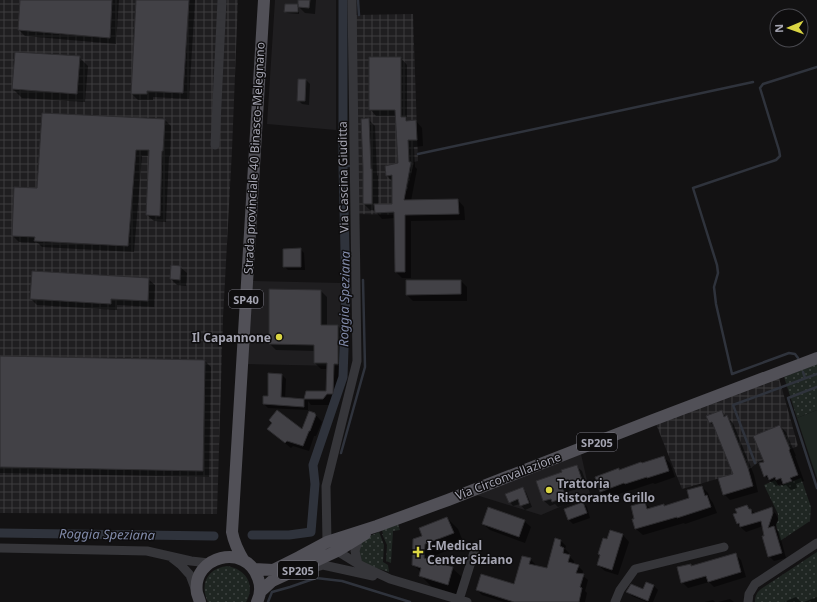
<svg xmlns="http://www.w3.org/2000/svg" width="817" height="602" font-family="'Noto Sans',sans-serif">
<style>
.built{fill:#1f1e20}
.industrial{fill:url(#industrial-grid)}
.grass{fill:url(#grass-dots)}
.park{fill:#1f2622}
.shadow{fill:#0007}
.lines{fill:none;stroke-linecap:round;stroke-linejoin:round}
.stream{stroke:#2f333c;stroke-width:2.5}
.canal{stroke:#2f333c;stroke-width:9}
.building{fill:#424146;stroke:#2d2c2f}
.minor{stroke:#36363a;stroke-width:9}
.major{stroke:#515057;stroke-width:12}
.poi-dot{fill:#dad543;stroke:#0e0d0e;stroke-width:1.5}
.labels{text-anchor:middle;dominant-baseline:central;stroke-width:3;stroke-linejoin:round;paint-order:stroke}
.shield{fill:#0e0d0e;stroke:#787781;stroke-width:1}
.shield-label{font-size:11px;font-weight:bold;fill:#a5a5b2}
.street-label{font-size:12px;fill:#a5a5b2;stroke:#0e0d0e}
.poi-label{font-size:12px;font-weight:bold;fill:#a5a5b2;stroke:#0e0d0e;text-anchor:start}
.water-label{font-size:13px;font-style:italic;fill:#808aa9;stroke:#0e0d0e}
</style>
<defs>
<pattern id="industrial-grid" width="8" height="8" patternUnits="userSpaceOnUse"><rect width="8" height="8" fill="#1f1e20"/><path d="M0 4h8M4 0v8" fill="none" stroke="#3d3c3e"/></pattern>
<pattern id="grass-dots" width="8" height="8" patternUnits="userSpaceOnUse"><rect width="8" height="8" fill="#1f2622"/><path d="M2 2h.1M6 6h.1" fill="none" stroke="#3d4240" stroke-width="1.8" stroke-linecap="round"/></pattern>
</defs>
<rect width="100%" height="100%" fill="#131213"/>
<path class="built" d="M275 0H336V130L267 124Z
M252 281 341 283 340 366 247 364Z
M581 454 590 494 541 515 473 494Z"/>
<path class="industrial" d="M0 0H238L232 150 223 318 217 514 0 513Z
M413 14 418 161 414 162 407 191 400 192 399 215 357 214 356 15Z
M779 378 798 446 775 456 760 461 748 470 682 489 656 424Z"/>
<path class="grass" d="M817 364V410L797 418 784 377Z
M801 478 811 507 810 521 780 541 776 524 778 521V514L764 485 775 480 779 486Z
M398 524 400 530 393 531 391 563 386 561 387 545 382 534H383L382 530Z
M379 532 384 545 383 562 388 565 389 572 367 565 359 559 358 547 367 537Z
M817 552V602H755C755 596 757 592 761 589Z
M227 566C246 569 256 585 246 602H208C199 584 208 568 227 566Z"/>
<path class="park" d="M817 410V479L797 418Z"/>
<path class="shadow" d="M21 0H119L116 44 25 36 19 30Z
M137 0H195L189 99 153 97V100H138L132 94Z
M299 0H316L315 14 305 13 299 7V14L287 13 285 11 298 5Z
M79 57 88 66 85 102 22 98 13 89Z
M401 58 407 65V120L409 121H416L422 128 423 146 414 147 415 167 417 169 411 201 458 200 464 207 465 220 411 221V278H402L396 272 395 218 382 219 376 212V210H370L364 204 368 119 375 126 377 175 378 176V205H393V182L387 176 399 164 396 116H376L370 109Z
M306 80 310 84 309 105 302 104 298 100Z
M43 114 165 120 171 126 170 157 169 156 166 222 154 221 147 215 150 156H142L134 252 42 247 38 243 19 242 13 236 38 189Z
M300 249 304 253 305 270H288L284 266Z
M180 267 187 273 186 286 177 285 171 279Z
M148 279 155 285 154 307 117 305V310L37 305 31 299Z
M461 281 467 287V301H413L407 295Z
M270 290 321 291 327 297V326H338L344 332 343 369H340L338 399H333L329 405H311L308 401V410L268 408 264 404 269 398 282 375 286 379 285 399 305 400 306 392H327L328 369H321L315 363V351L276 350 270 344Z
M0 357 205 361 211 367 209 477 0 473Z
M721 411 733 423 754 475 758 492 730 500 724 494 734 475 715 428 710 422Z
M315 414 322 422 316 436H314L309 451 293 446 291 448 274 434 268 429 303 431Z
M780 426 786 432 796 456H795L804 481 796 484 797 488 791 490 786 485 783 486 781 484 776 486 772 482H771L765 476V462Z
M663 457 670 463 675 477 655 484 653 483 632 490H631L607 498 601 492 619 469 620 471Z
M576 466 582 471 587 486 567 492 571 503 558 507 555 504 550 506 544 501 537 482 563 473Z
M702 487 708 493 710 499 713 503 717 513 685 524 684 523 643 535 636 529 645 503 651 509 665 507 690 499Z
M522 488 526 492 532 507 525 510 520 504 513 506 510 502Z
M583 503 587 507 590 518 573 524 569 520Z
M747 506 755 514 771 509 776 514 778 519 775 528 779 532 786 558 774 561 769 556 763 526 746 532 737 524Z
M447 518 458 529 464 544 436 555 435 562 452 568 463 578 458 595 431 586 420 575 421 572 413 564 423 537Z
M524 521 531 527 525 543 490 530 483 524Z
M610 531 623 535 629 542 618 575 605 571 598 565Z
M555 539 561 541 566 546 565 549 569 553 568 555 574 561 573 565 578 566 583 571 582 575 588 580 585 591 587 593 585 602H504L482 595 477 590 514 585 530 559 535 564V566L547 570Z
M735 554 741 560 746 577 714 587 709 582 688 588 682 582 690 565 692 567Z
M647 583 654 586 658 590 653 602H646L632 596 628 592 644 591Z
M796 597 801 602H784Z
M817 597V602H804Z
M730 599 734 602H718Z
M713 600 715 602H705Z"/>
<g class="lines">
<path class="stream" d="M358 0 359 15
M418 154 753 82
M343 166H349
M798 358 795 354 789 353 732 374 716 304 714 287 718 273 717 265 693 188 776 160 780 156 779 150 760 88 763 84 817 67
M803 372 805 378
M817 387 788 398 817 488
M341 453 365 367 363 280
M755 463 733 405 817 374
M268 602 272 592 290 587 316 578 342 581 410 602"/>
<path class="canal" d="M0 533 214 536
M252 535H289L311 532 315 484 313 465 343 377 346 293 343 166V0"/>
</g>
<path class="building" d="M20 0H112L110 38 18 30Z
M136 0H189L183 93 147 91V94H131Z
M298 0H310L309 8 298 7Z
M285 4H298V12H284Z
M15 52 80 56 77 94 12 89Z
M369 57H401V117H406V121L416 120 417 140H408L409 162H411L404 200 458 199 459 214 405 215V272H395L394 212 375 213 374 204H392V175L386 176 385 166 398 163 395 110H369Z
M298 79H306L305 101H297Z
M42 113 165 119 163 151H162L160 216 146 215 149 150H136L128 246 34 241 35 237 12 236 14 187 37 188Z
M369 118 371 169H372V204H363V168L361 119Z
M301 248V267H283V249Z
M171 265 181 266 180 280 170 279Z
M32 271 149 278 148 301 111 299V304L30 299Z
M406 280H461V294L406 295Z
M269 289 321 290V325H338V364H334L333 394H327L323 399H304L306 391H326L327 363H314V345L269 344Z
M0 356 205 360 203 471 0 467Z
M268 373 282 374 281 397 304 399V407L263 404V396H268Z
M277 410 302 429 309 411 315 413V414L316 415 310 431H309L303 446 287 441 285 443 267 429 272 423 269 420Z
M722 410 724 417 727 415 748 468 753 486 723 495 718 478 733 474 712 422 709 423 706 416Z
M780 425 790 449 789 450 798 475 790 478 792 481 783 484 781 478 776 480 775 477 769 480 767 475 764 477 759 463 764 462 753 436Z
M664 456 669 471 647 478V477L625 484 624 483 600 492 595 477 619 468V470L641 462 642 463Z
M577 465 582 480 562 487 566 497 552 502 551 499 543 501 536 481 562 472 561 470Z
M702 486 705 496 707 495 711 507 677 518V517L635 529 632 519H634L631 506 645 502 647 509 664 504V506L689 498 687 490Z
M523 487 529 503 520 506 518 499 509 503 505 494Z
M583 502 587 513 568 520 564 509Z
M747 505 749 509H751L752 514 772 507 773 513 768 528 774 526 782 553 768 557 762 536H764L761 521 740 527 739 523 737 524 733 514 737 513 735 509Z
M488 507 525 520 519 537 482 524Z
M447 517 454 533 425 544 424 558 453 567 448 585 419 576 421 568 412 565 413 539 422 536 419 528Z
M610 530 623 534 612 570 597 565 600 555 598 554 603 538 607 539Z
M555 538 561 540 560 546 564 548 563 553 570 555 568 562 579 565 576 573 584 574 580 587 582 588 579 602H514L476 590 481 574 514 584 522 556 531 558 529 564 547 568Z
M736 553 741 572 708 582 706 576 681 583 677 567 691 564V566Z
M646 582 654 585 648 601 626 592 631 584 643 589Z"/>
<g class="lines">
<path class="minor" d="M215 145 222 0
M327 542 326 486 357 361 352 0
M0 548 147 551 191 561 209 563
M332 550 337 551 358 564 390 579 467 602
M172 558 181 565 190 575 196 591
M358 564 355 551 359 538
M304 571 323 565 373 576
M459 600 476 546
M615 602 620 590 635 569 724 547
M748 602 749 594 755 584 817 543"/>
<path class="major" d="M244 561C238 551 234 543 232 532L264 0
M254 569 273 570 299 557 327 542 377 526 448 500 653 420 817 358
M260 592 272 581 337 551 365 534
M200 602C199 599 198 596 197 593 191 556 246 542 258 578 261 586 261 594 257 602"/>
</g>
<g class="poi-dot">
<circle cx="279" cy="337" r="4"/>
<circle cx="549" cy="490" r="4"/>
<path d="M416 546h4v4h4v4h-4v4h-4v-4h-4v-4h4z"/>
</g>
<g class="labels">
<g class="shield">
<rect x="229" y="290" width="34" height="18" rx="3"/>
<rect x="577" y="433" width="40" height="18" rx="3"/>
<rect x="278" y="561" width="40" height="18" rx="3"/>
</g>
<g class="shield-label">
<text x="246" y="299">SP40</text>
<text x="597" y="442">SP205</text>
<text x="298" y="570">SP205</text>
</g>
<g class="street-label">
<text transform="translate(254 158) rotate(-87)">Strada provinciale 40 Binasco-Melegnano</text>
<text transform="translate(343 177) rotate(-91)">Via Cascina Giuditta</text>
<text transform="translate(508 476) rotate(-21)">Via Circonvallazione</text>
</g>
<g class="poi-label">
<text x="271" y="337" text-anchor="end">Il Capannone</text>
<text x="557" y="483">Trattoria<tspan x="557" dy="14">Ristorante Grillo</tspan></text>
<text x="427" y="545">I-Medical<tspan x="427" dy="14">Center Siziano</tspan></text>
</g>
<g class="water-label">
<text transform="translate(344 299) rotate(-89)">Roggia Speziana</text>
<text transform="translate(107 534) rotate(1)">Roggia Speziana</text>
</g>
</g>
<g transform="translate(789 28) rotate(268)"><circle r="19" fill="#0e0d0e" stroke="#4a4a50"/>
<path d="M0-3L7 15L0 10L-7 15Z" fill="#dad543"/>
<text y="-6" font-size="11" font-weight="bold" text-anchor="middle" fill="#a5a5b2">N</text>
</g>
</svg>
